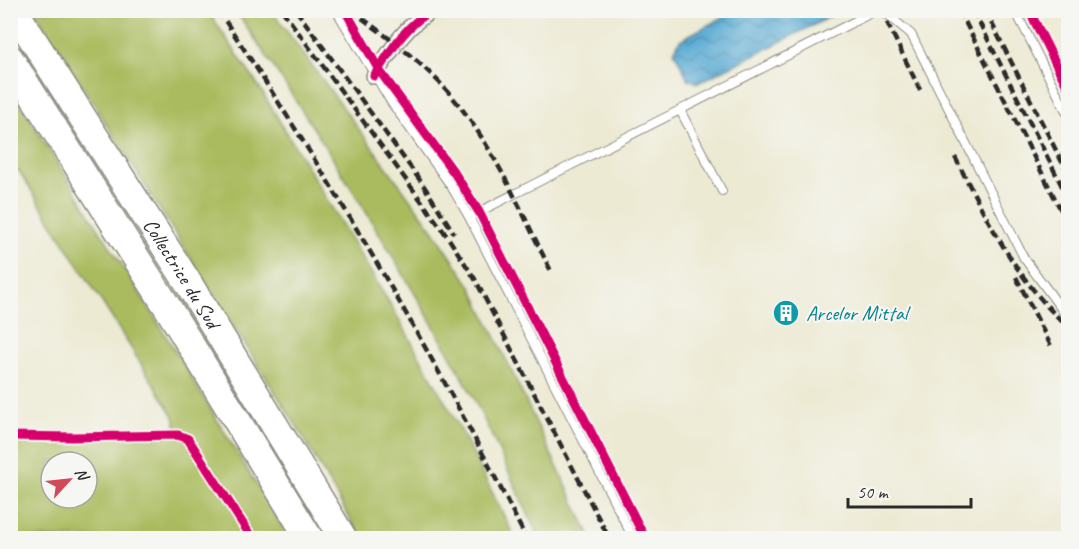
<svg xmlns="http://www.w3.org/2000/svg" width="1079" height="549" font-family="Caveat,sans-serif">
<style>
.green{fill:#aabb5f;stroke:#6a7345;stroke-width:1.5;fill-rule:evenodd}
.water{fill:url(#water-waves);stroke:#426a7f;stroke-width:1.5}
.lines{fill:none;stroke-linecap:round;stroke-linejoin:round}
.service-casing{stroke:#8c8a80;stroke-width:10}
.minor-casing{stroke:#8c8a80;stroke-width:18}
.motorway-casing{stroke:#8c8a80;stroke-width:30}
.service{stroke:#fff;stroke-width:8}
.minor{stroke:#fff;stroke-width:15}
.motorway{stroke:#fff;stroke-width:27}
.rail{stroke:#2b2b2b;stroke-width:4.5;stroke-dasharray:9 4.5;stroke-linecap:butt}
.cycleway-casing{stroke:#f6f6f2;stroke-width:13}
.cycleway{stroke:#d6006c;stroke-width:9}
.labels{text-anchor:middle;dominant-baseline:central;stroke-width:4.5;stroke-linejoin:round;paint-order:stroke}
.street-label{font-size:21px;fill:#2b2b2b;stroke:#f6f6f2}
.culture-label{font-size:21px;fill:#0d838f;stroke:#f6f6f2;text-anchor:start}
</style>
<defs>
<pattern id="water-waves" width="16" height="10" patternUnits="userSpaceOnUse" patternTransform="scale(1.5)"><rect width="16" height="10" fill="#58aad3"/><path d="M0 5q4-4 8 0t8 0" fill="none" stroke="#498bab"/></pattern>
</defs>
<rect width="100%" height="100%" fill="#f6f6f2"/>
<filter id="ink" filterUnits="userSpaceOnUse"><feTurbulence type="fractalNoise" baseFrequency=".0167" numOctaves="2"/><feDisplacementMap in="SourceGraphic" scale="12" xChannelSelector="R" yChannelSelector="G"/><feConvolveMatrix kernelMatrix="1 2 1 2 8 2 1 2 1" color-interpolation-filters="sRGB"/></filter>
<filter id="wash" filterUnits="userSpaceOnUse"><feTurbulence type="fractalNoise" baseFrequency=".008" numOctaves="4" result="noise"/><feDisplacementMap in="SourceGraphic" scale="24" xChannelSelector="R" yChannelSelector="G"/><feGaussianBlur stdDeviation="1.35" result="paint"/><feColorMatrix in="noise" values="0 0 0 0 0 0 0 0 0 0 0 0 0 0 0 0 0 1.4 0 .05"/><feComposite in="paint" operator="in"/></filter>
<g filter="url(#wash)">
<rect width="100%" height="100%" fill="#edead4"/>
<path class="green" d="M35 11H208L259 87 393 309 462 432 515 538H361L297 427Z
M236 11H272L433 230 472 288 591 538H539C514 485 491 430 463 378 394 254 316 128 236 11Z
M11 89 154 316 289 538H11V436L72 437 178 434 174 416 19 171 11 172ZM51 462H87V498H51Z"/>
<path class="water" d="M736 10H842V11L698 83 688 79 674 51 680 40Z"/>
</g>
<g filter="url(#ink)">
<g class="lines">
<g class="service-casing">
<path id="service" d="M336 10 391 102 451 186 469 217 633 538
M882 10 911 34 1024 258 1068 318
M1015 10 1068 115
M680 110 722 191
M469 217 877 10"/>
</g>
<g class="minor-casing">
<path id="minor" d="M374 76C392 49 403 28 432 10"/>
</g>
<g class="motorway-casing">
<g id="motorway">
<path id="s1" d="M14 10 187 281 343 538"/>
<path d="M10 59 168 308 309 538"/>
</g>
</g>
<use href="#service" class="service"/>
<use href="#minor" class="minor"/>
<use href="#motorway" class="motorway"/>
<path class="rail" d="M218 10C332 180 435 356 526 538
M282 10 447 236 475 279 609 538
M296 10 422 183 454 233
M351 10C382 33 413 55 440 83 491 137 519 208 552 273
M881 10 920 90
M959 10 1068 224
M973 10 1068 198
M985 10 1068 174
M955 157C986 218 1017 281 1068 327
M1016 277 1051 346"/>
<g class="cycleway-casing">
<path id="cycleway" d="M345 10 379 70 455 174 479 212 645 538
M1029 10 1068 88
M374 76C392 49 403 28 432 10
M10 436 72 437 178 435 188 439 252 538"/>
</g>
<use href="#cycleway" class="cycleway"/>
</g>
</g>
<defs>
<g id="building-disc" transform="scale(1.35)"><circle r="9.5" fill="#0f9aa8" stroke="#f6f6f2"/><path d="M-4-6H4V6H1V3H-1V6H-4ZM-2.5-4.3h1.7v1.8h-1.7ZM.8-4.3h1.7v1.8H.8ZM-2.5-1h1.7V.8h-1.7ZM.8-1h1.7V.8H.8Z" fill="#fff"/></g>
</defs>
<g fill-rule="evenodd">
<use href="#building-disc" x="786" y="313"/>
</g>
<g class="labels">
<g class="street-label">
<text stroke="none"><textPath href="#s1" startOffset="312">Collectrice du Sud</textPath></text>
</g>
<g class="culture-label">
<text x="806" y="313">Arcelor Mittal</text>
</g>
</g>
<rect width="1079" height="549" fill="none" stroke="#f6f6f2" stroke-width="36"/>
<g transform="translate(69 480) rotate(63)"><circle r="28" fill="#f6f6f2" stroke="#a5a5a2" stroke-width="1.5"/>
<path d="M0-4.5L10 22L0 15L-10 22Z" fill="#d1495b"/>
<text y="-9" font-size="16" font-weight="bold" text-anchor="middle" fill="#2b2b2b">N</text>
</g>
<path d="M848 498v9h123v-9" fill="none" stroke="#2b2b2b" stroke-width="3"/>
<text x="857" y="498" font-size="18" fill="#2b2b2b" stroke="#f6f6f2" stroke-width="4.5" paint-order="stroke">50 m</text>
</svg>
